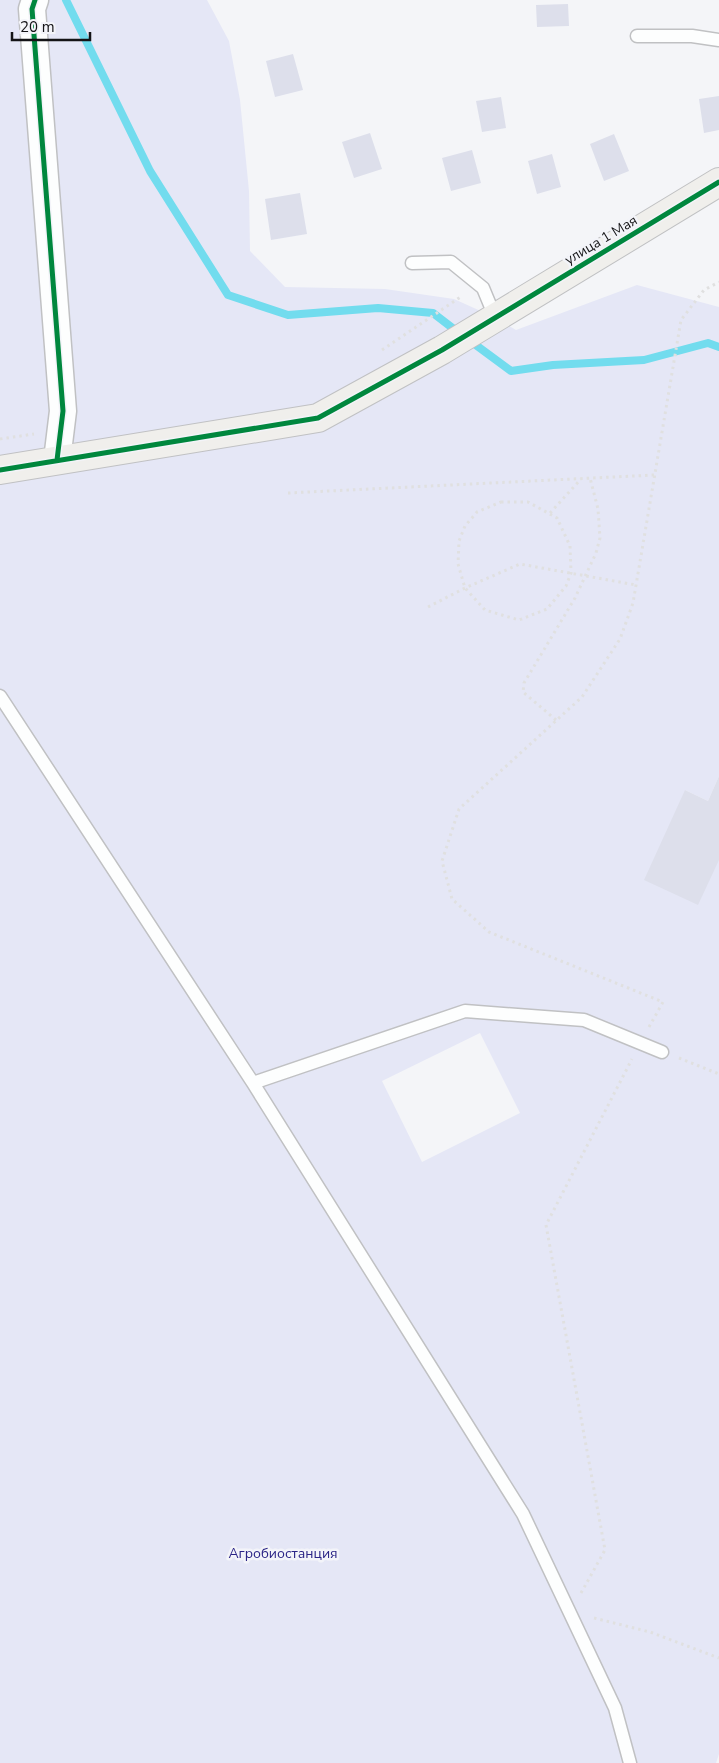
<svg xmlns="http://www.w3.org/2000/svg" width="719" height="1763" font-family="'Nunito Sans',sans-serif">
<style>
.green{fill:#e5e7f6;fill-rule:evenodd}
.lines{fill:none;stroke-linecap:round;stroke-linejoin:round}
.stream{stroke:#72dcee;stroke-width:8}
.building{fill:#dddfeb}
.lane-casing{stroke:#c0c1c3;stroke-width:15}
.street-casing{stroke:#c0c1c3;stroke-width:29}
.secondary-casing{stroke:#c0c1c3;stroke-width:30}
.path{stroke:#e0e0e0;stroke-width:3;stroke-dasharray:2.5 4;stroke-linecap:butt}
.lane{stroke:#fdfefe;stroke-width:12}
.street{stroke:#fdfefe;stroke-width:26}
.secondary{stroke:#f0efec;stroke-width:28}
.cycleway-casing{stroke:#f3f4f9;stroke-width:8}
.cycleway{stroke:#00873e;stroke-width:5}
.labels{text-anchor:middle;dominant-baseline:central;stroke-width:5;stroke-linejoin:round;paint-order:stroke}
.street-label{font-size:14px;fill:#141416;stroke:#f3f4f9}
.park-label{font-size:14px;fill:#2b2586;stroke:#f3f4f9}
</style>
<rect width="100%" height="100%" fill="#f4f5f8"/>
<path class="green" d="M0 0H207L229 41 240 100 249 191 250 251 285 287 385 289 454 299 494 317 516 330 637 285 719 307V776L708 801 685 790 719 860V1754L716 1763H0ZM480 1033 520 1113 422 1162 382 1081Z"/>
<g class="lines">
<path class="stream" d="M66 0 150 171 228 295 288 315 378 308 433 313 459 333
M469 340 511 371 553 365 644 360 708 343 719 347"/>
</g>
<path class="building" d="M568 4 569 26 537 27 536 5Z
M293 54 303 90 275 97 266 61Z
M719 96V130L704 133 699 99Z
M501 97 506 128 482 132 476 101Z
M370 133 382 169 354 178 342 142Z
M614 134 629 171 604 181 590 144Z
M472 150 481 183 451 191 442 158Z
M552 154 561 187 537 194 528 161Z
M300 193 307 234 271 240 265 199Z
M719 776V860L698 905 644 880 685 790 708 801Z"/>
<g class="lines">
<g class="lane-casing">
<path id="lane" d="M637 36H692L719 40
M412 263 451 262 483 288 495 317
M0 696 253 1083 523 1514 615 1708 630 1763
M253 1083 465 1011 584 1020 662 1052"/>
</g>
<g class="street-casing">
<path id="street" d="M35 0 32 9 63 411 57 460"/>
</g>
<g class="secondary-casing">
<path id="secondary" d="M0 470 318 418 442 350 719 182"/>
</g>
<path class="path" d="M382 350 462 296
M0 439 34 434
M288 493 654 475
M501 502H528L557 518 570 546 571 573 566 586 547 609 519 620 485 610 465 588 458 564 459 541 465 526 477 512Z
M550 513 581 479
M428 607 465 588 520 564 636 585
M556 720 523 692 524 683 575 598 596 553 600 538 598 509 590 478
M649 1027 663 1002 489 932 452 899 442 861 459 809 582 697 620 639 633 603 681 320 704 290 719 282
M679 1058 719 1074
M581 1593 605 1550 546 1225 632 1059
M594 1618 650 1632 719 1658"/>
<use href="#lane" class="lane"/>
<use href="#street" class="street"/>
<use href="#secondary" class="secondary"/>
<g class="cycleway-casing">
<path id="cycleway" d="M35 0 32 9 63 411 57 460
M0 470 318 418 442 350 719 182"/>
</g>
<use href="#cycleway" class="cycleway"/>
</g>
<g class="labels">
<g class="street-label">
<text transform="translate(601 240) rotate(-31)">улица 1 Мая</text>
</g>
<g class="park-label">
<text x="283" y="1553">Агробиостанция</text>
</g>
</g>
<path d="M12 32v8h78v-8" fill="none" stroke="#141416" stroke-width="2.5"/>
<text x="20" y="32" font-size="15" fill="#141416" stroke="#f3f4f9" stroke-width="4" paint-order="stroke">20 m</text>
</svg>
